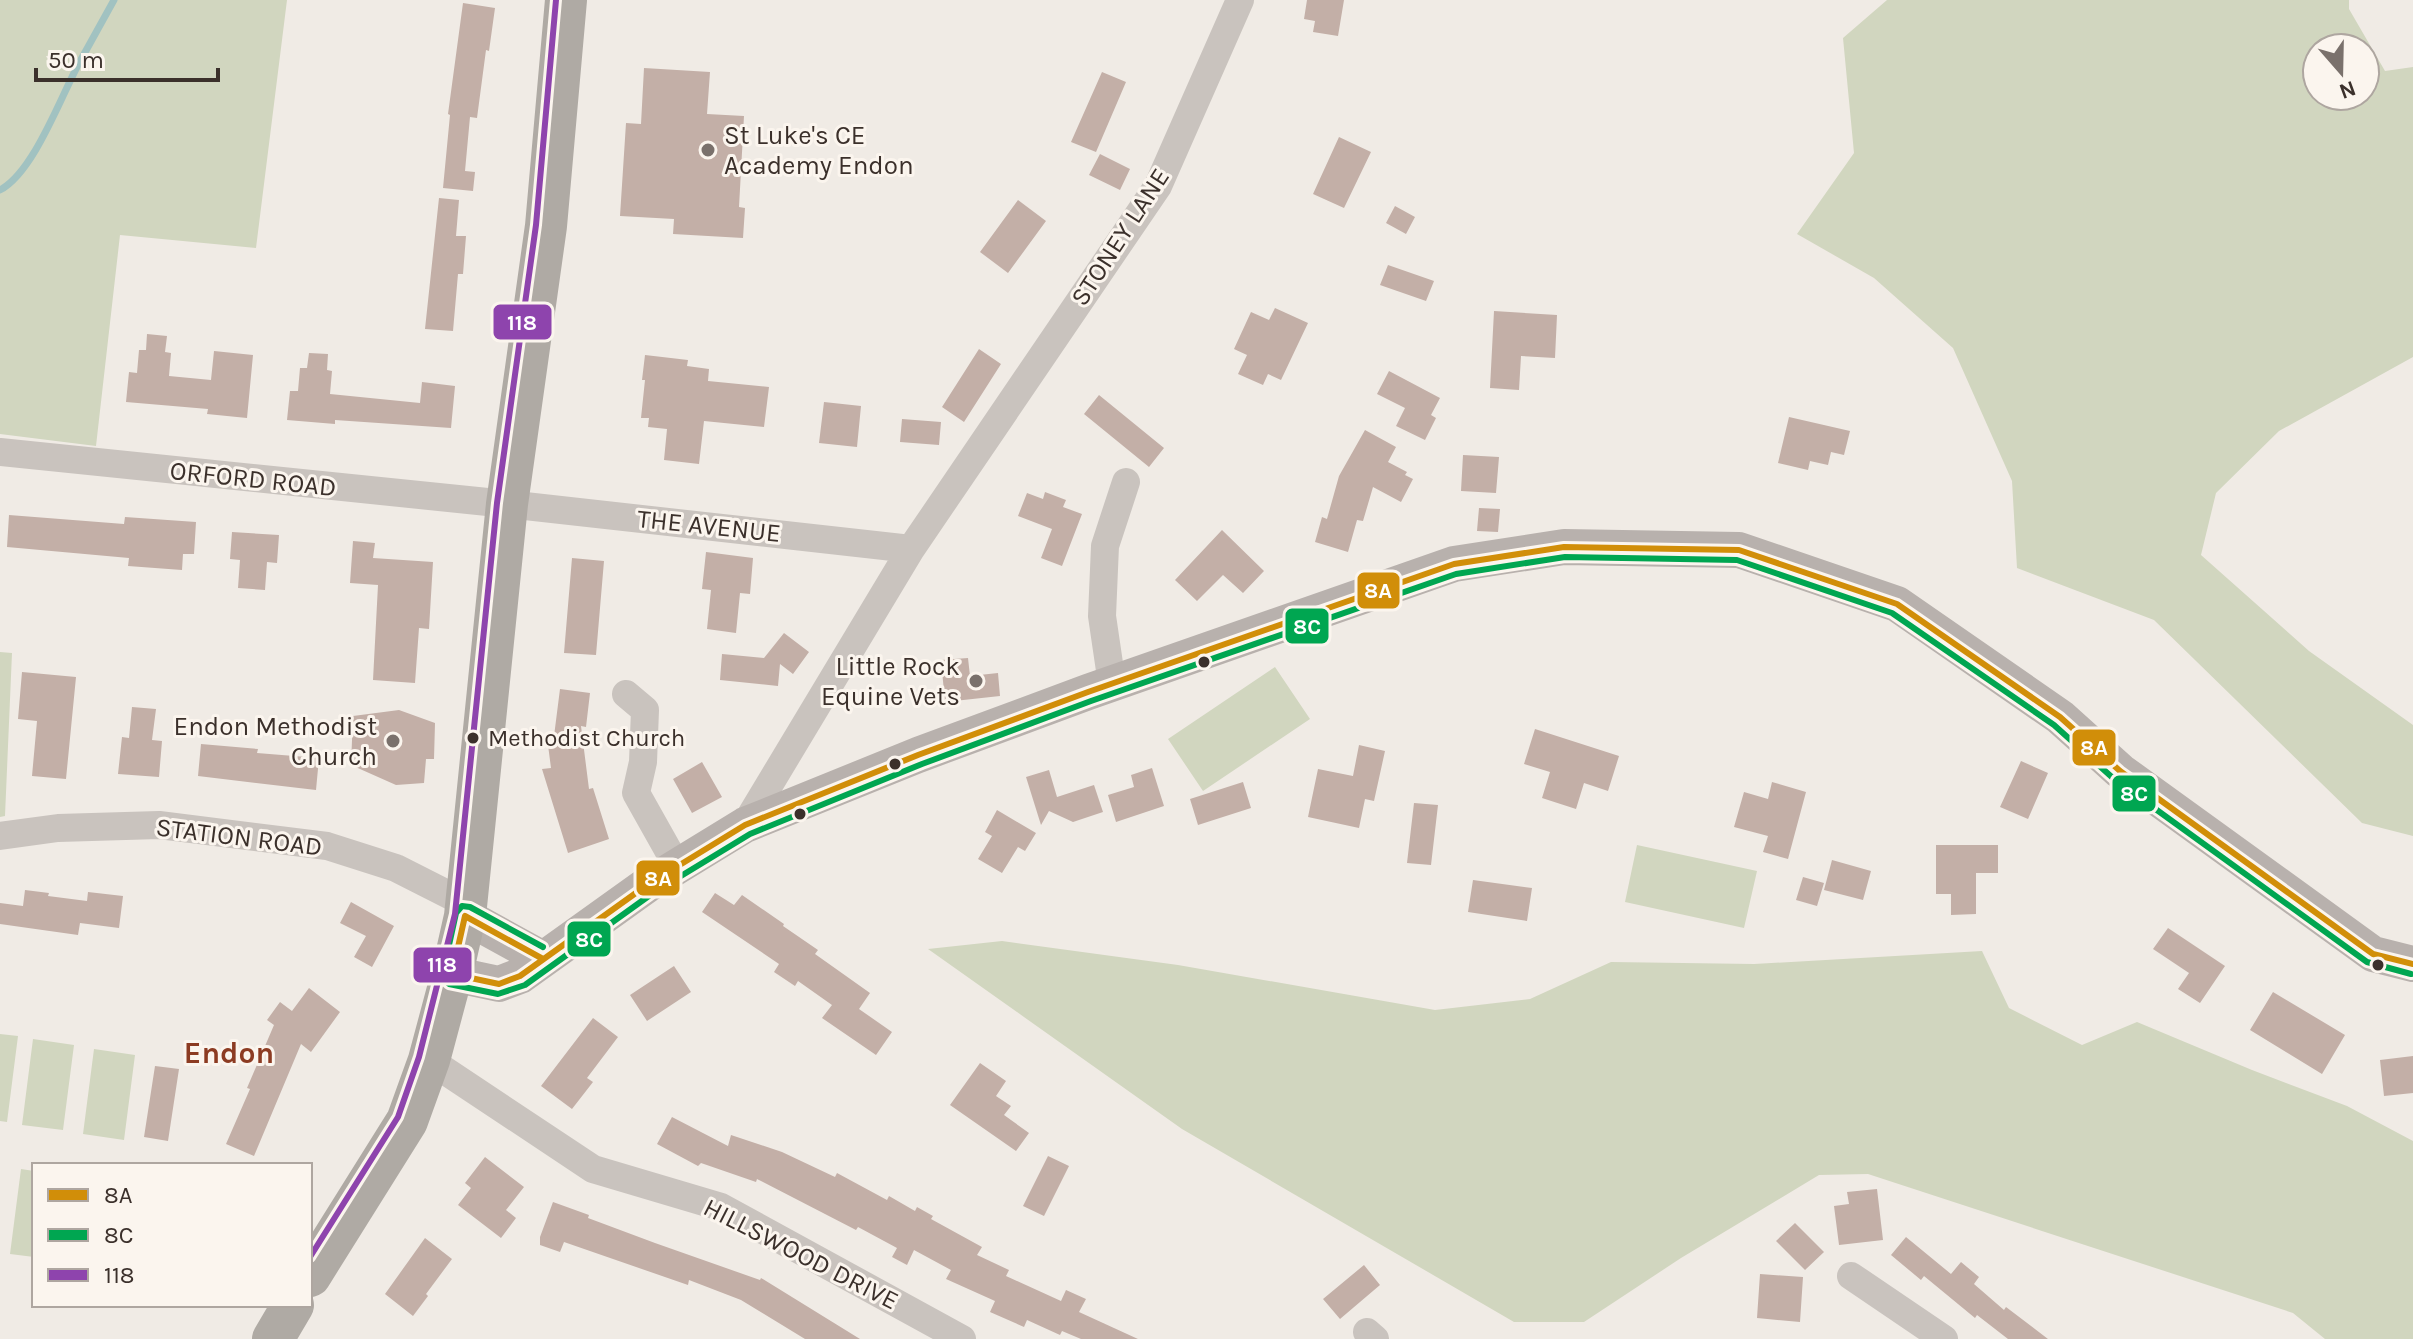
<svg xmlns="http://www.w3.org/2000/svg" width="2413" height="1339" font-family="Karla,sans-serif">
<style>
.green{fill:#d1d6bf;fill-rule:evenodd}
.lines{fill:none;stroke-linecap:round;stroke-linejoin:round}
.stream{stroke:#a1c2c1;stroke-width:7}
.building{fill:#c3afa7}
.minor{stroke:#c9c3be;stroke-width:28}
.major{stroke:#b8b1ad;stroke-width:36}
.highway{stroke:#afaaa4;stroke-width:42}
.bus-1-casing{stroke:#fbf5ee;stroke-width:12}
.bus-2-casing{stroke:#fbf5ee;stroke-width:12}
.bus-3-casing{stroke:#fbf5ee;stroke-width:12}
.bus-1{stroke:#d18e09;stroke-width:6}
.bus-2{stroke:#00a651;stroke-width:6}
.bus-3{stroke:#8e44ad;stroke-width:6}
.poi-dot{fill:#7a716c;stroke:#fbf5ee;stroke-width:3}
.bus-dot{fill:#3b302b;stroke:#fbf5ee;stroke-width:3}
.labels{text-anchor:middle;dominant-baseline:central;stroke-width:6;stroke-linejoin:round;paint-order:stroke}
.bus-label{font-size:24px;fill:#3b302b;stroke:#fbf5ee;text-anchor:start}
.poi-label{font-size:26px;fill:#3b302b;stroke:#fbf5ee;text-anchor:end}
.street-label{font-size:26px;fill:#3b302b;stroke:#fbf5ee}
.quarter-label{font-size:30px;font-weight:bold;fill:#8c3b22;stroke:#fbf5ee}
.line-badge{stroke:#fbf5ee;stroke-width:3}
.badge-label{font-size:22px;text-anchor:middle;font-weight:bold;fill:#fff}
</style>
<rect width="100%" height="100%" fill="#f0ebe5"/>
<path class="green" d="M0 0H287L256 248 120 235 96 446 0 434Z
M1887 0H2349V9L2385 71 2413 67V357L2279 431 2216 493 2201 555 2309 651 2413 725V836L2362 823 2154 620 2017 568 2012 481 1953 348 1874 278 1797 234 1854 153 1843 38ZM2317 48H2365V96H2317Z
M0 652 12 653 5 816 0 817Z
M1275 667 1310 719 1203 791 1168 739Z
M1637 845 1757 871 1744 928 1625 902Z
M1002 941 1178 965 1435 1010 1530 999 1611 962 1754 964 1982 951 2009 1008 2082 1045 2137 1022 2252 1070 2347 1106 2413 1141V1339H2325L2293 1313 1868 1174 1819 1175 1681 1258 1584 1322H1514L1182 1129 928 949Z
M0 1034 18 1036 7 1122 0 1121Z
M33 1039 74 1045 63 1130 22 1125Z
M94 1049 135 1055 124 1140 83 1134Z
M21 1169 34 1171V1257L10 1254Z"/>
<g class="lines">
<path class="stream" d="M0 190C33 173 60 99 78 65 90 43 102 22 114 0"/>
</g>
<path class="building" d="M1307 0H1344L1338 36 1313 32 1315 21 1304 19Z
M463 3 495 8 489 51 486 50 477 118 470 117 465 171 475 172 473 191 443 188 450 115 448 114Z
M644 68 710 72 707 114 744 116 739 207 745 208 743 238 673 234 674 219 620 216 626 123 641 124Z
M1102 72 1126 82 1096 152 1071 142Z
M1339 137 1371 152 1344 208 1313 194Z
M1100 154 1130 169 1120 190 1089 175Z
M439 198 459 200 456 236H466L463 274H458L453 331 425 329Z
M1018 200 1046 221 1008 273 980 252Z
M1395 206 1415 217 1406 234 1386 223Z
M1388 265 1434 281 1426 301 1380 285Z
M1275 308 1308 323 1281 380 1268 374 1263 385 1238 374 1247 355 1234 349 1251 312 1269 320Z
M1494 311 1557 315 1555 358 1521 356 1519 390 1490 388Z
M147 334 167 336 165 352 171 353 169 376 211 380 214 351 253 355 247 418 207 414 208 409 126 402 129 372 137 373 139 350H146Z
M979 349 1001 364 964 422 942 407Z
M309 353 328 354 327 370 332 371 330 394 420 403 422 382 455 386 451 428 335 420V424L287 420 290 391H298L300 368H307Z
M645 355 688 360 687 366 709 369 708 381 769 387 764 427 704 421 699 464 664 460 667 429 648 427 649 418H641L645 380H642Z
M1389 371 1440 398 1431 415 1436 418 1425 440 1396 426 1405 408 1377 394Z
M1099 395 1164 448 1149 467 1084 414Z
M824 402 861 406 857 447 819 443Z
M1789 417 1850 431 1844 455 1831 452 1828 465 1810 461 1808 470 1778 463Z
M902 419 941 422 939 445 900 442Z
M1365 430 1396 447 1388 462 1407 472 1405 475 1413 479 1401 502 1373 487 1363 521 1357 520 1348 552 1315 542 1322 517 1327 519 1339 476Z
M1463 455 1499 457 1496 493 1461 491Z
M1045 492 1066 500 1063 507 1082 514 1062 566 1041 558 1052 529 1018 516 1027 493 1043 499Z
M1479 508 1500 509 1498 532 1477 531Z
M9 515 124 524 125 517 196 522 194 554H183L182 570 128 566 129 558 7 547Z
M1222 530 1264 571 1243 593 1223 575 1197 601 1175 580Z
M232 532 279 535 277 563 267 562 265 590 238 588 240 560 230 559Z
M353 541 375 543 373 558 433 562 429 629 419 628 415 683 373 680 378 585 350 583Z
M706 552 753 558 750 594 740 593 736 633 707 629 711 590 702 589Z
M572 558 604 561 596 655 564 653Z
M784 633 809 652 793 674 780 664 778 686 720 680 722 654 764 658Z
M968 658 970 676 998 673 1000 696 945 702 941 660Z
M22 672 76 677 66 779 32 776 37 721 18 719Z
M560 689 590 693 586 727 581 726 589 789 593 788 609 839 568 853 542 769 551 768 548 745 553 744Z
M132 707 156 709 152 740 162 741 159 777 118 774 122 737 129 738Z
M399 710 435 723 434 759H426L424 783 396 785 351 765 353 716Z
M1535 729 1619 756 1608 791 1584 783 1576 809 1542 798 1550 772 1524 764Z
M201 744 258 749 257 753 319 758 316 790 198 776Z
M1359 745 1385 751 1374 801 1365 799 1359 828 1308 817 1318 769 1353 776Z
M2021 761 2048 773 2028 819 2000 807Z
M702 762 722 797 692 813 673 779Z
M1152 768 1164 806 1116 822 1108 795 1134 787 1131 775Z
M1049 770 1057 797 1094 785 1103 812 1073 822 1049 811 1041 825 1026 777Z
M1243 782 1251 808 1198 825 1190 799Z
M1772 782 1806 792 1788 859 1763 852 1768 836 1734 827 1744 792 1768 799Z
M1414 803 1438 805 1431 865 1407 863Z
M997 810 1036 833 1025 851 1018 847 1002 873 978 859 992 836 985 832Z
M1936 845H1998V873H1976V914L1951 915V894H1936Z
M1832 860 1871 871 1863 900 1824 890Z
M1803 877 1824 883 1817 906 1796 900Z
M1473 880 1532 888 1527 921 1468 912Z
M25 890 49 893 48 896 87 901 88 892 123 896 119 928 80 923 78 935 0 924V903L23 906Z
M715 893 734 905 742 895 784 924 783 926 818 950 815 954 870 993 859 1009 892 1032 876 1055 822 1018 832 1005 798 981 795 986 774 972 779 964 702 912Z
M351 902 394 926 372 967 354 957 366 936 340 923Z
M2168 928 2225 966 2200 1003 2178 989 2189 973 2153 949Z
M674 966 691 992 647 1021 630 995Z
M309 988 340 1012 311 1052 301 1044 254 1156 226 1144 250 1089 247 1088 274 1025 267 1020 280 1002 292 1011Z
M2273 992 2345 1035 2322 1074 2250 1030Z
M593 1018 618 1037 587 1078 593 1082 572 1109 541 1086Z
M2413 1056V1093L2384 1096 2380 1060Z
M980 1063 1006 1081 996 1096 1011 1106 1004 1115 1029 1133 1016 1151 950 1105Z
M155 1066 179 1069 168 1141 144 1137Z
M672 1117 728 1146 731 1135 782 1152 835 1177 837 1173 887 1200 889 1196 915 1211 917 1207 933 1216 931 1219 982 1247 977 1255 1009 1270 1006 1276 1061 1301 1066 1290 1086 1299 1079 1312 1138 1339H1081L1062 1331 1060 1335 1027 1320 1024 1327 990 1312 995 1301 946 1279 951 1270 914 1250 907 1265 892 1257 897 1248 858 1227 856 1230 757 1179 756 1182 701 1163 698 1166 657 1144Z
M1048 1156 1069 1166 1044 1216 1023 1206Z
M485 1157 524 1187 506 1210 516 1218 501 1238 458 1205 471 1188 465 1183Z
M1877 1189 1883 1240 1839 1245 1834 1206 1849 1204 1847 1192Z
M553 1202 589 1215 588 1218 655 1243 760 1280 761 1278 860 1339H805L741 1300 689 1280 688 1285 564 1242 560 1252 540 1245V1237Z
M1795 1223 1824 1252 1805 1270 1776 1241Z
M1906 1237 1951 1274 1961 1262 1979 1277 1974 1284 2004 1310 2006 1307 2048 1339H2008L1977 1315 1975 1318 1924 1276 1921 1280 1891 1255Z
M425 1238 452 1259 426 1294 428 1296 413 1316 385 1294Z
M1364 1265 1380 1285 1340 1319 1323 1299Z
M1760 1274 1803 1277 1800 1322 1757 1318Z"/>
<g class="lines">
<path class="minor" d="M0 452 507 504 911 549
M1112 684 1102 616 1105 546 1126 482
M626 694 645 710 643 762 636 793 677 866
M745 825 911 549 1158 186 1240 0
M0 836 58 828 159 825 327 846 396 868 467 904
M429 1060 593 1169 721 1207 962 1339
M1851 1276 1944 1339
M1367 1332 1375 1339"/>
<path class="major" d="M465 916 543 959
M452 974 499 984 520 976 647 885 745 825 918 755 1088 692 1454 564 1564 547 1739 550 1897 604 2060 717 2120 771 2373 954 2413 964"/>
<path class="highway" d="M310 1276 407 1121 429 1060 452 974 465 916 507 504 546 226 566 0
M273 1339 293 1305"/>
<g class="bus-1-casing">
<path id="bus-1" d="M543 959 465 916 452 974 499 984 520 976 647 885 745 825 918 755 1088 692 1454 564 1564 547 1739 550 1897 604 2060 717 2120 771 2373 954 2413 964"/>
</g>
<g class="bus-2-casing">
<path id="bus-2" d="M543 947 470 907 462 906 456 913 442 977 449 984 498 994 525 985 653 893 750 834 922 764 1091 701 1456 574 1565 557 1737 560 1892 613 2054 725 2114 779 2367 962 2411 974"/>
</g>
<g class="bus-3-casing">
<path id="bus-3" d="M310 1257 398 1117 419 1057 455 914 497 503 536 225 556 0"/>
</g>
<use href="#bus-1" class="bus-1"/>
<use href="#bus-2" class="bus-2"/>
<use href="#bus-3" class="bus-3"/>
</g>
<g class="poi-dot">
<circle cx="708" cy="150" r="8"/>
<circle cx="976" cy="681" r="8"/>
<circle cx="393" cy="741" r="8"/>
</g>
<g class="bus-dot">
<circle cx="1204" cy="662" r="7"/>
<circle cx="473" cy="738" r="7"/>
<circle cx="895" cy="764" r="7"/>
<circle cx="800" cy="814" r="7"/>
<circle cx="2378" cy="965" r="7"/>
</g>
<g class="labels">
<g class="bus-label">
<text x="488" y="738">Methodist Church</text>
</g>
<g class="poi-label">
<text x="724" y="135" text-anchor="start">St Luke's CE<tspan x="724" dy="30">Academy Endon</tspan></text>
<text x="960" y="666">Little Rock<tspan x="960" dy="30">Equine Vets</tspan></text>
<text x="377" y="726">Endon Methodist<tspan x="377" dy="30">Church</tspan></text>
</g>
<g class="street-label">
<text transform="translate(1120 237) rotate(-57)">STONEY LANE</text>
<text transform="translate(253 479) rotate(6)">ORFORD ROAD</text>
<text transform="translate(709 526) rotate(6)">THE AVENUE</text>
<text transform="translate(239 837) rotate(7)">STATION ROAD</text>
<text transform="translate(801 1254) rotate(27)">HILLSWOOD DRIVE</text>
</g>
<g class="quarter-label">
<text x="229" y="1053">Endon</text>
</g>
</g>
<g class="line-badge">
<rect x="492" y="303" width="61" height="38" rx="8" fill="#8e44ad"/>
<rect x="1356" y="571" width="45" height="39" rx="8" fill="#d18e09"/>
<rect x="1284" y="607" width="46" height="38" rx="8" fill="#00a651"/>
<rect x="2071" y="728" width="46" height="39" rx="8" fill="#d18e09"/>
<rect x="2111" y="774" width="46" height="39" rx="8" fill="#00a651"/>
<rect x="635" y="859" width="46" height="38" rx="8" fill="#d18e09"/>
<rect x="566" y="920" width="46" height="38" rx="8" fill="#00a651"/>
<rect x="412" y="946" width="61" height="38" rx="8" fill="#8e44ad"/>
</g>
<g class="badge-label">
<text x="522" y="330">118</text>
<text x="1378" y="598">8A</text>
<text x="1307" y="634">8C</text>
<text x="2094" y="755">8A</text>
<text x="2134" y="801">8C</text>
<text x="658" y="886">8A</text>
<text x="589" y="947">8C</text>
<text x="442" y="972">118</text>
</g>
<rect x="32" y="1163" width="280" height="144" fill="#fbf5ee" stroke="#aea6a0" stroke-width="2"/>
<rect x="48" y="1189" width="40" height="12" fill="#d18e09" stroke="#aea6a0" stroke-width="2"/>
<text x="104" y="1203" font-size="24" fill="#3b302b">8A</text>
<rect x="48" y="1229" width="40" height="12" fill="#00a651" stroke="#aea6a0" stroke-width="2"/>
<text x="104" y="1243" font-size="24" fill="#3b302b">8C</text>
<rect x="48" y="1269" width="40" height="12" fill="#8e44ad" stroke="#aea6a0" stroke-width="2"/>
<text x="104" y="1283" font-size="24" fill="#3b302b">118</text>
<g transform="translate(2341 72) rotate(160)"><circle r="38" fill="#fbf5ee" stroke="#aea6a0" stroke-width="2"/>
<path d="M0-6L14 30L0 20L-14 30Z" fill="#7a716c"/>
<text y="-12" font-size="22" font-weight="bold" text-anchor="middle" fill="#3b302b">N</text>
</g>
<path d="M36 68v12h182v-12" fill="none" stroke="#3b302b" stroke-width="4"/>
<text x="48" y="68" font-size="24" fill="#3b302b" stroke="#fbf5ee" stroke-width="6" paint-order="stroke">50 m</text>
</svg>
